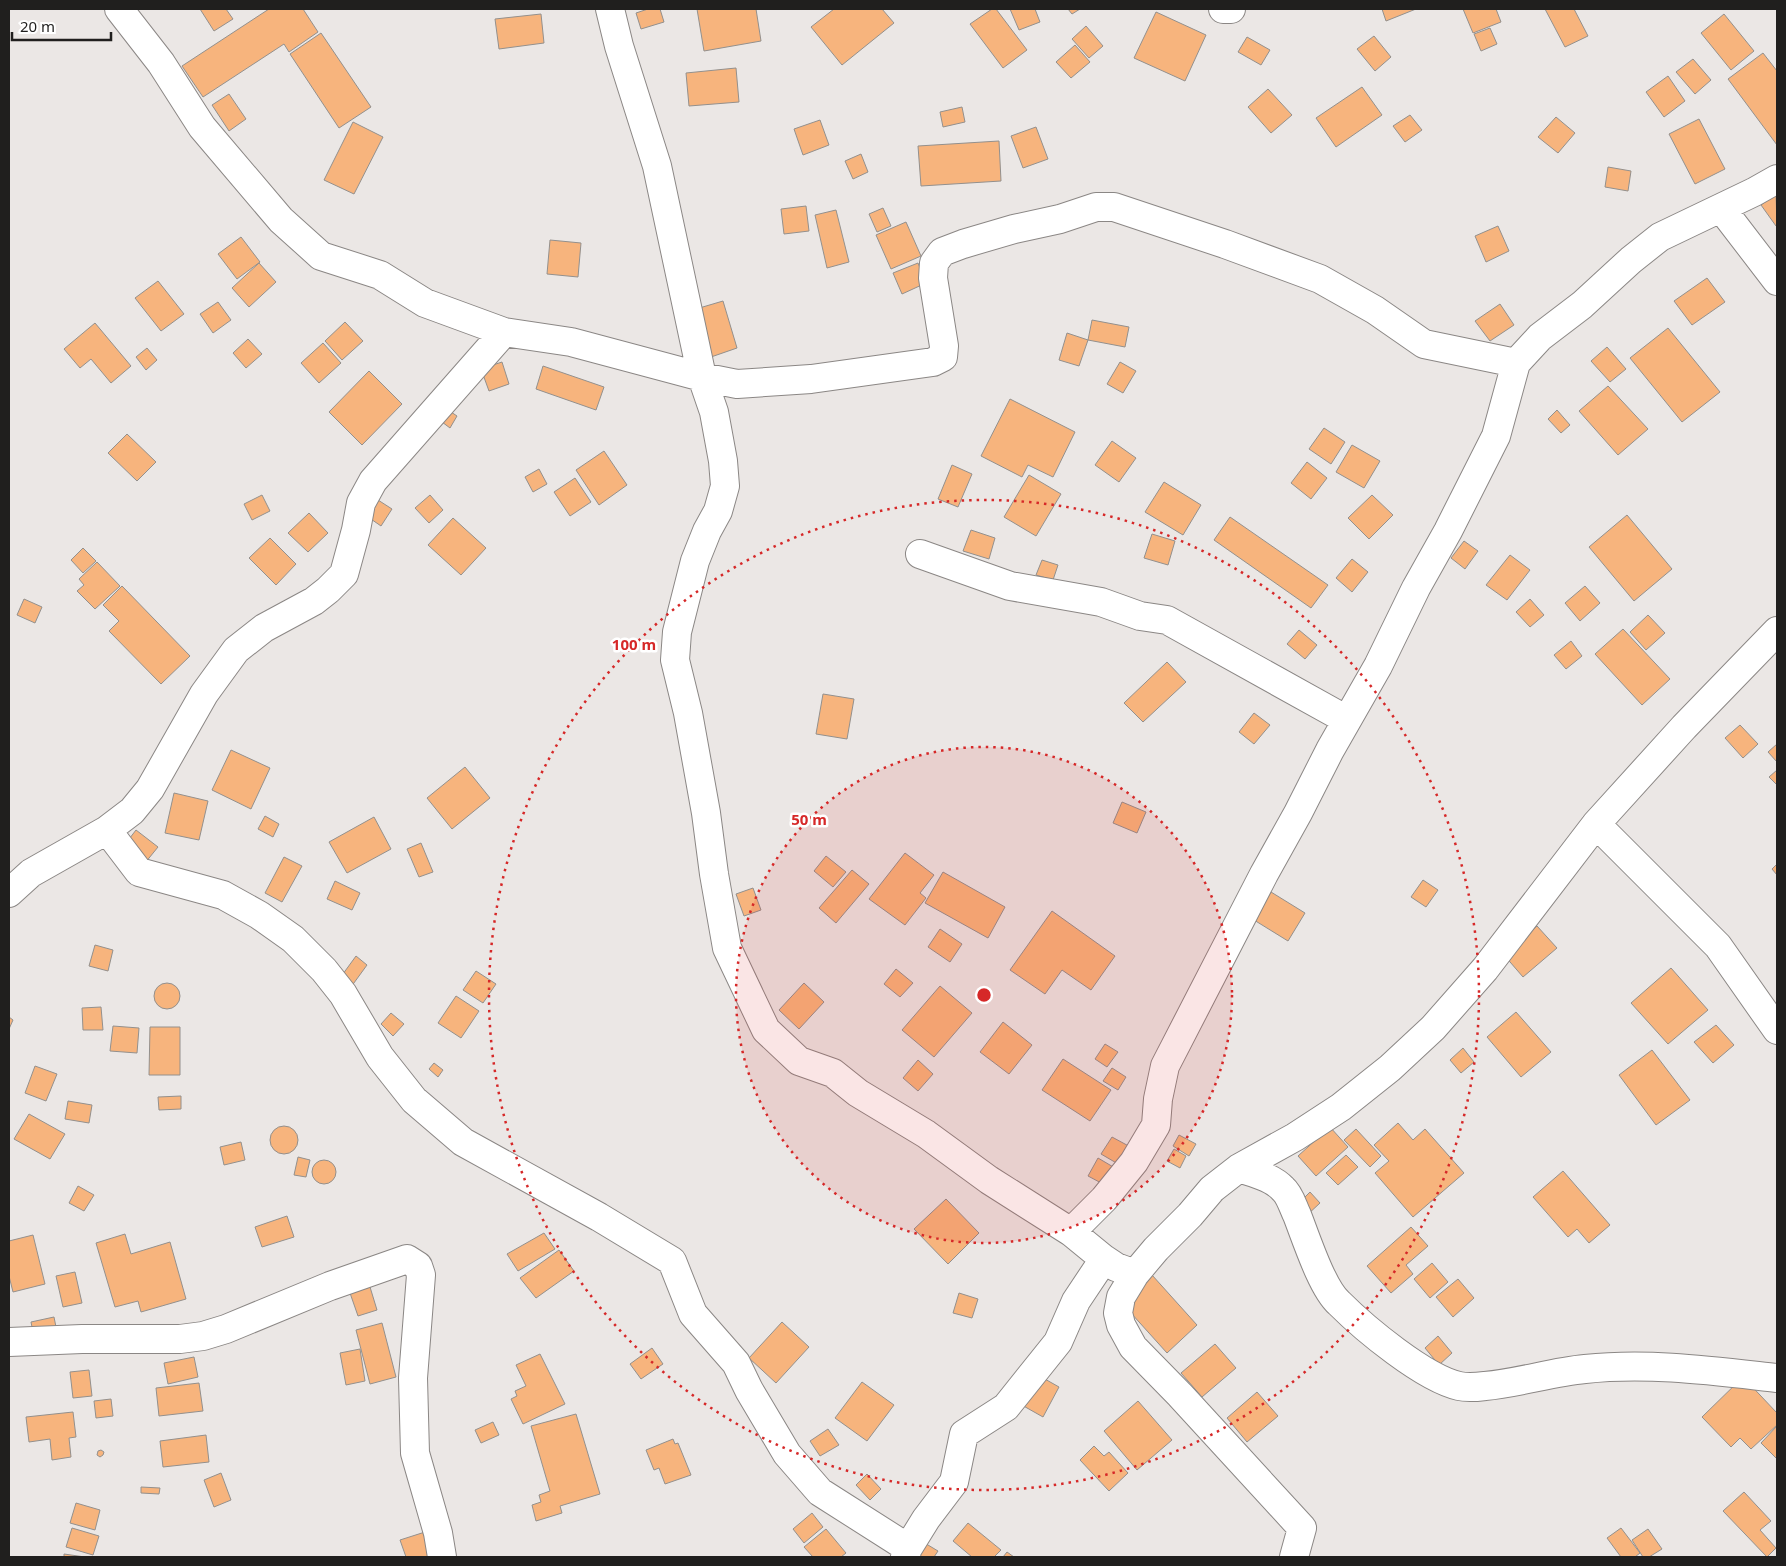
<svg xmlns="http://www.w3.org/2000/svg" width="1786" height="1566" font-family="'Noto Sans',sans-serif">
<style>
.building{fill:#f7b47d;stroke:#93908d}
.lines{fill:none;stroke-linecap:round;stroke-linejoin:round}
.minor-casing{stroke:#8b8785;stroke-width:30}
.minor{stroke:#fff;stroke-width:28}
.ring{fill:none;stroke:#d62828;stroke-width:2.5;stroke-dasharray:2.5 5}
.centre{fill:#d62828;stroke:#fff;stroke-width:2.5}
.ring-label{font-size:15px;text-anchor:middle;font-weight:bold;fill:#d62828;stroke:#fff;stroke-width:5;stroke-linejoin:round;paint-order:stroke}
</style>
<rect width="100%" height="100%" fill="#ebe7e5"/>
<path class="building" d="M200 9H226L233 19 214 31Z
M269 9H303L318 32 289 52 284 44 203 97 182 66Z
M648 9H660L664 22 641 29 636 13Z
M697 9H756L761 41 704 51Z
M834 9H882L894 23 842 65 811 27Z
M992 9H996L1027 50 1003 68 970 24Z
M1010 9H1035L1040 22 1019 30Z
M1068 9H1080L1072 14Z
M1382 9H1416L1386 21Z
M1463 9H1496L1501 22 1473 33Z
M1545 9H1574L1588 36 1565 47Z
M1156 12 1206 35 1185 81 1134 58Z
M541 14 544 43 499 49 495 19Z
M1724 14 1754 51 1731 70 1701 33Z
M1086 26 1103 46 1089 58 1072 39Z
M1490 28 1497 44 1481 51 1474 34Z
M321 33 371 107 339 128 290 54Z
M1374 36 1391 57 1375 71 1357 49Z
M1247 37 1270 50 1261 65 1238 52Z
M1075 45 1090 62 1071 78 1056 62Z
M1763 53 1777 71V145L1728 79Z
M1693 59 1711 80 1695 94 1676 72Z
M736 68 739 102 689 106 686 73Z
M1668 76 1685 101 1664 117 1646 92Z
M1362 87 1382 115 1336 147 1316 118Z
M1268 89 1292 115 1271 133 1248 107Z
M229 94 246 119 229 131 212 105Z
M962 107 965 122 943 127 940 112Z
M1410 115 1422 130 1405 142 1393 126Z
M1556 117 1575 133 1558 153 1538 137Z
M1699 119 1725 169 1695 184 1669 134Z
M820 120 829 145 803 155 794 129Z
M353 122 383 137 354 194 324 180Z
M1036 127 1048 159 1023 168 1011 136Z
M999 141 1001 181 921 186 918 146Z
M861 154 868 172 853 179 845 161Z
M1608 167 1631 171 1628 191 1605 187Z
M1776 194 1777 225 1776 226 1761 205Z
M806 206 809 231 784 234 781 209Z
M883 208 891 226 877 232 869 214Z
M836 210 849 262 827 268 815 215Z
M906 222 921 256 891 269 876 235Z
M1498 226 1509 251 1486 262 1475 236Z
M241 237 260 262 237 279 218 254Z
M550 240 581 243 578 277 547 274Z
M259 263 276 282 249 307 232 288Z
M918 263 926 283 902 294 893 273Z
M1707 278 1725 302 1692 325 1674 301Z
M158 281 184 314 161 331 135 298Z
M723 301 737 348 711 357 696 309Z
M218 302 231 320 213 333 200 314Z
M1500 304 1514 325 1490 341 1475 321Z
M1092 320 1129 327 1125 347 1088 340Z
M345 322 363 341 342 360 325 341Z
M95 323 131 366 111 383 91 359 80 368 64 349Z
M1668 328 1720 392 1682 422 1630 358Z
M1067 333 1088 340 1079 366 1059 360Z
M248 339 262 354 246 368 233 353Z
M323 343 341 363 319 383 301 363Z
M1607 347 1626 369 1610 382 1591 361Z
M147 348 157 360 146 370 136 357Z
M502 362 509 384 489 391 481 369Z
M1120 362 1136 371 1123 393 1107 384Z
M543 366 604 387 596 410 536 389Z
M369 371 402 404 362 445 329 412Z
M1608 386 1648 429 1618 455 1579 411Z
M1010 399 1075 432 1053 477 1028 465 1022 477 981 456Z
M445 408 457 416 450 428 438 419Z
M1557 410 1570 425 1561 433 1548 419Z
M1324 428 1345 442 1331 464 1309 449Z
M127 434 156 462 137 481 108 453Z
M1112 441 1136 458 1119 482 1095 465Z
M1352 445 1380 461 1364 488 1336 472Z
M604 451 627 485 599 505 576 470Z
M1307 462 1327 478 1311 499 1291 483Z
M952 465 972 474 958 507 938 499Z
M539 469 547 484 533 492 525 477Z
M1029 475 1061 494 1036 536 1004 517Z
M575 478 591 502 570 516 554 492Z
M1164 482 1201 505 1183 535 1145 512Z
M262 495 270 511 252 520 244 504Z
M430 495 443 510 429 523 415 508Z
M1372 495 1393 515 1369 539 1348 518Z
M378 500 392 509 381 526 368 517Z
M309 513 328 533 308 552 288 533Z
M1627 515 1672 569 1634 601 1589 547Z
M1230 517 1328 585 1311 608 1214 540Z
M453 518 486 548 461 575 428 545Z
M971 530 995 538 989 559 963 551Z
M1152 534 1175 541 1168 565 1144 558Z
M270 538 296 564 276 585 249 558Z
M1464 541 1478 551 1465 569 1451 558Z
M83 548 96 561 83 573 71 560Z
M1510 555 1530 570 1507 600 1486 585Z
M1352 559 1368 572 1352 592 1336 578Z
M1042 560 1058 565 1053 580 1036 575Z
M97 562 120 586 95 609 77 591 84 585 79 579Z
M122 586 190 656 161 684 109 631 119 621 103 605Z
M1585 586 1600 603 1580 621 1565 603Z
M24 599 42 607 35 623 17 615Z
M1530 599 1544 615 1530 627 1516 612Z
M1648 615 1665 633 1646 650 1630 632Z
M1623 629 1670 679 1642 705 1595 654Z
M1299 630 1317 645 1305 659 1287 644Z
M1571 641 1582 656 1566 669 1554 655Z
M1167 662 1186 682 1143 722 1124 703Z
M823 694 854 699 847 739 816 734Z
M1254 713 1270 725 1254 744 1239 732Z
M1740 725 1758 744 1743 758 1725 738Z
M1777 744V762L1768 752Z
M231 750 270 768 251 809 212 790Z
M465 767 490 798 452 829 427 798Z
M1777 770V785L1769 777Z
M174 793 208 801 199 840 165 833Z
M1122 802 1146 812 1137 833 1113 823Z
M265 816 279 824 273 837 258 829Z
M374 817 391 849 347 873 329 842Z
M136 830 158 847 145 863 123 847Z
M421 843 433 872 419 877 407 849Z
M905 853 934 875 920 893 926 898 905 925 869 899Z
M826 856 846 872 833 887 814 871Z
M284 857 302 866 282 902 265 893Z
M1777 864V875L1772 869Z
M852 870 869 884 836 923 819 908Z
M943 872 1005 907 988 938 925 903Z
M1423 880 1438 890 1426 907 1411 897Z
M335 881 360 893 352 910 327 899Z
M753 888 761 910 744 916 736 894Z
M1271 892 1305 913 1288 941 1254 920Z
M1052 911 1115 956 1091 990 1062 970 1045 994 1010 970Z
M1537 926 1557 948 1523 977 1504 955Z
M940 929 962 944 950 962 928 947Z
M95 945 113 950 108 971 89 966Z
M356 956 367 965 351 987 340 978Z
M1671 968 1708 1010 1668 1044 1631 1003Z
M896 969 913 983 900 997 884 984Z
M476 971 496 984 483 1003 463 990Z
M804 983 824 1002 799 1029 779 1010Z
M154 996a13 13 0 1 1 26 0a13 13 0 1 1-26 0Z
M940 986 972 1013 934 1057 902 1030Z
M456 996 479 1011 461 1038 438 1023Z
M101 1007 103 1030H83L82 1008Z
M1516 1012 1551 1052 1521 1077 1487 1037Z
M391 1013 404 1024 393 1036 381 1024Z
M9 1017 13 1020 9 1029Z
M1003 1022 1032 1045 1009 1074 980 1052Z
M1716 1025 1734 1045 1713 1063 1694 1042Z
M113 1026 139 1028 137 1053 110 1051Z
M150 1027H180V1075H149Z
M1105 1044 1118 1052 1107 1067 1095 1059Z
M1463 1048 1474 1062 1461 1073 1450 1060Z
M1652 1050 1690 1100 1656 1125 1619 1075Z
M1063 1059 1111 1090 1090 1121 1042 1090Z
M918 1060 933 1074 918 1091 903 1078Z
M434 1063 443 1070 438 1077 429 1069Z
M35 1066 57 1074 46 1101 25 1093Z
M1112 1068 1126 1077 1118 1090 1103 1081Z
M181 1096V1109L159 1110 158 1097Z
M68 1101 92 1105 89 1123 65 1119Z
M29 1114 65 1134 50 1159 14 1139Z
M1398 1123 1413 1140 1425 1129 1464 1173 1413 1217 1375 1173 1389 1161 1374 1145Z
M270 1140a14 14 0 1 1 28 0a14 14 0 1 1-28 0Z
M1330 1127 1348 1147 1316 1176 1298 1156Z
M1356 1129 1381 1156 1370 1167 1344 1140Z
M1179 1135 1196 1144 1189 1156 1173 1146Z
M1112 1137 1136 1150 1125 1168 1101 1154Z
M241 1142 245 1160 224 1165 220 1147Z
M1174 1149 1186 1156 1180 1168 1167 1161Z
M1346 1155 1358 1167 1338 1185 1326 1173Z
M298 1157 310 1160 306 1177 294 1175Z
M1098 1158 1115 1168 1105 1185 1088 1176Z
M312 1172a12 12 0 1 1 24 0a12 12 0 1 1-24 0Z
M1563 1171 1610 1225 1589 1243 1577 1229 1568 1237 1533 1197Z
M78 1186 94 1195 84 1211 69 1203Z
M1310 1192 1320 1203 1306 1216 1296 1206Z
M946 1199 979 1233 948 1264 914 1229Z
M287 1216 294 1237 262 1247 255 1227Z
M1411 1227 1428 1246 1406 1265 1413 1274 1391 1293 1367 1266Z
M544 1233 555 1249 518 1271 507 1254Z
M125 1234 131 1254 170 1242 186 1299 141 1312 138 1301 115 1307 96 1243Z
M33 1235 45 1284 13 1292 9 1276V1241Z
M559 1250 574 1271 536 1298 520 1278Z
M1432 1263 1448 1282 1430 1298 1414 1279Z
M75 1272 82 1303 63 1307 56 1276Z
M1152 1275 1197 1325 1167 1353 1121 1302Z
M1458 1279 1474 1298 1453 1317 1436 1297Z
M370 1287 377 1310 358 1316 350 1293Z
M959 1293 978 1299 972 1318 953 1313Z
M54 1317 57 1332 34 1337 31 1322Z
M782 1322 809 1347 776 1383 749 1358Z
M382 1323 396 1377 370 1384 356 1330Z
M1438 1336 1452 1353 1439 1365 1425 1348Z
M1215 1344 1236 1368 1202 1397 1181 1373Z
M652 1348 663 1364 641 1379 630 1364Z
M360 1349 365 1381 346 1385 340 1353Z
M540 1354 565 1404 523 1424 511 1399 517 1396 515 1391 526 1386 516 1365Z
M194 1357 198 1377 168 1384 164 1363Z
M89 1370 92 1396 73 1398 70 1372Z
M1036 1374 1059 1387 1043 1417 1020 1404Z
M1743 1377 1777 1413V1425L1751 1449 1740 1438 1731 1447 1702 1417Z
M862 1382 894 1405 867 1441 835 1418Z
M199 1383 203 1411 159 1416 156 1388Z
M1257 1392 1278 1416 1247 1442 1227 1418Z
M111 1399 113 1416 96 1418 94 1401Z
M1138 1401 1172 1440 1137 1470 1104 1431Z
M73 1412 76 1437 69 1438 71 1457 52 1460 50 1439 29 1442 26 1417Z
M576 1414 600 1494 560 1506 562 1513 536 1521 532 1505 541 1502 539 1495 550 1491 531 1426Z
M493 1422 499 1435 481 1443 475 1430Z
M1777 1426V1459L1761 1443Z
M828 1429 839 1445 820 1456 810 1441Z
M206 1435 209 1462 163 1467 160 1441Z
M673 1439 675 1444 678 1443 691 1475 665 1484 659 1468 654 1470 646 1450Z
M1094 1446 1104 1456 1109 1452 1128 1473 1109 1491 1080 1460Z
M101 1450 104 1452 103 1455 100 1457 97 1455 98 1451Z
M221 1473 231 1500 214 1507 204 1480Z
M867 1474 881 1489 870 1500 856 1485Z
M141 1487 160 1488 159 1494 141 1493Z
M1744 1492 1771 1521 1760 1530 1776 1548 1767 1557 1723 1511Z
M76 1503 100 1510 95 1530 70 1523Z
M812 1513 823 1527 804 1543 793 1529Z
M968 1523 1001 1550 994 1557H972L953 1541Z
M72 1528 99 1536 93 1555 66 1547Z
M1621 1528 1640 1553 1635 1557H1621L1607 1538Z
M826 1529 846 1553 841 1557H813L804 1547Z
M1648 1529 1662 1549 1649 1557H1643L1632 1540Z
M425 1532 433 1557H406L400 1540Z
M923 1542 938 1551 934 1557H914Z
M1007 1552 1014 1557H1003Z
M64 1554 85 1557H64Z"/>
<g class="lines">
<g class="minor-casing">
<path id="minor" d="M119 9 161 63 202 127 281 220 321 256 380 275 425 303 504 332 571 342 702 377 737 384 811 379 933 362 943 357 944 346 933 278 934 263 942 252 963 244 1014 229 1060 219 1096 207H1114L1225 244 1320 279 1375 310 1424 344 1516 363
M610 9 619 46 657 166 702 377 714 412 723 461 725 486 718 511 707 531 695 561 677 632 675 660 688 713 706 813 714 874 727 948 766 1030 799 1061 833 1073 858 1093 926 1134 989 1180 1071 1232 1104 1259 1116 1267 1135 1274
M1223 9H1231
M1721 208 1777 281
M920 554 1010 586 1101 602 1140 616 1167 620 1347 720
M1596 824 1718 946 1777 1030
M107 830 139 872 223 895 259 915 293 939 324 970 343 994 380 1057 414 1100 463 1142 599 1217 672 1261 693 1314 736 1363 749 1390 787 1454 820 1492 908 1548
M9 893 31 873 107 830 132 811 150 789 204 694 236 650 264 628 314 601 328 590 344 574 356 530 361 503 373 481 504 332
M1239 1168C1253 1173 1272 1177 1283 1189 1290 1195 1293 1207 1297 1215 1306 1238 1322 1288 1339 1303 1365 1329 1424 1378 1459 1386 1467 1388 1477 1387 1485 1386 1519 1383 1552 1372 1585 1369 1649 1362 1714 1371 1777 1378
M1071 1232 1104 1199 1134 1162 1156 1125 1158 1099 1165 1066 1264 874 1298 813 1330 750 1378 666 1416 588 1448 531 1496 436 1516 363 1540 337 1582 305 1631 260 1660 237 1754 192 1777 179
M9 1342 82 1339H180L203 1336 226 1329 330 1286 407 1259 418 1266 421 1275 413 1378 415 1453 438 1533 442 1557
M905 1557 908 1548 926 1519 954 1482 964 1434 1006 1407 1058 1342 1076 1301 1104 1259
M1294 1557 1302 1528 1180 1395 1133 1347 1121 1325 1118 1313 1121 1297 1135 1274 1156 1249 1190 1215 1212 1189 1239 1168 1295 1137 1341 1107 1390 1068 1433 1028 1485 969 1596 824 1684 727 1777 631"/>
</g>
<use href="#minor" class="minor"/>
</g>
<circle cx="984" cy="995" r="248" fill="#d62828" fill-opacity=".12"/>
<g class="ring">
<circle cx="984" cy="995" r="248"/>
<circle cx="984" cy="995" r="495"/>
</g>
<circle cx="984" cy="995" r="8" class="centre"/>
<g class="ring-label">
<text x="634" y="650">100 m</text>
<text x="809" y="825">50 m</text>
</g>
<rect width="1786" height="1566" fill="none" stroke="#201f1e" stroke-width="20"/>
<path d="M12 32v8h99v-8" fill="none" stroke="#201f1e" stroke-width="2.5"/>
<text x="20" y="32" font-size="15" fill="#201f1e" stroke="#ffffff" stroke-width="4" paint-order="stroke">20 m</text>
</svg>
